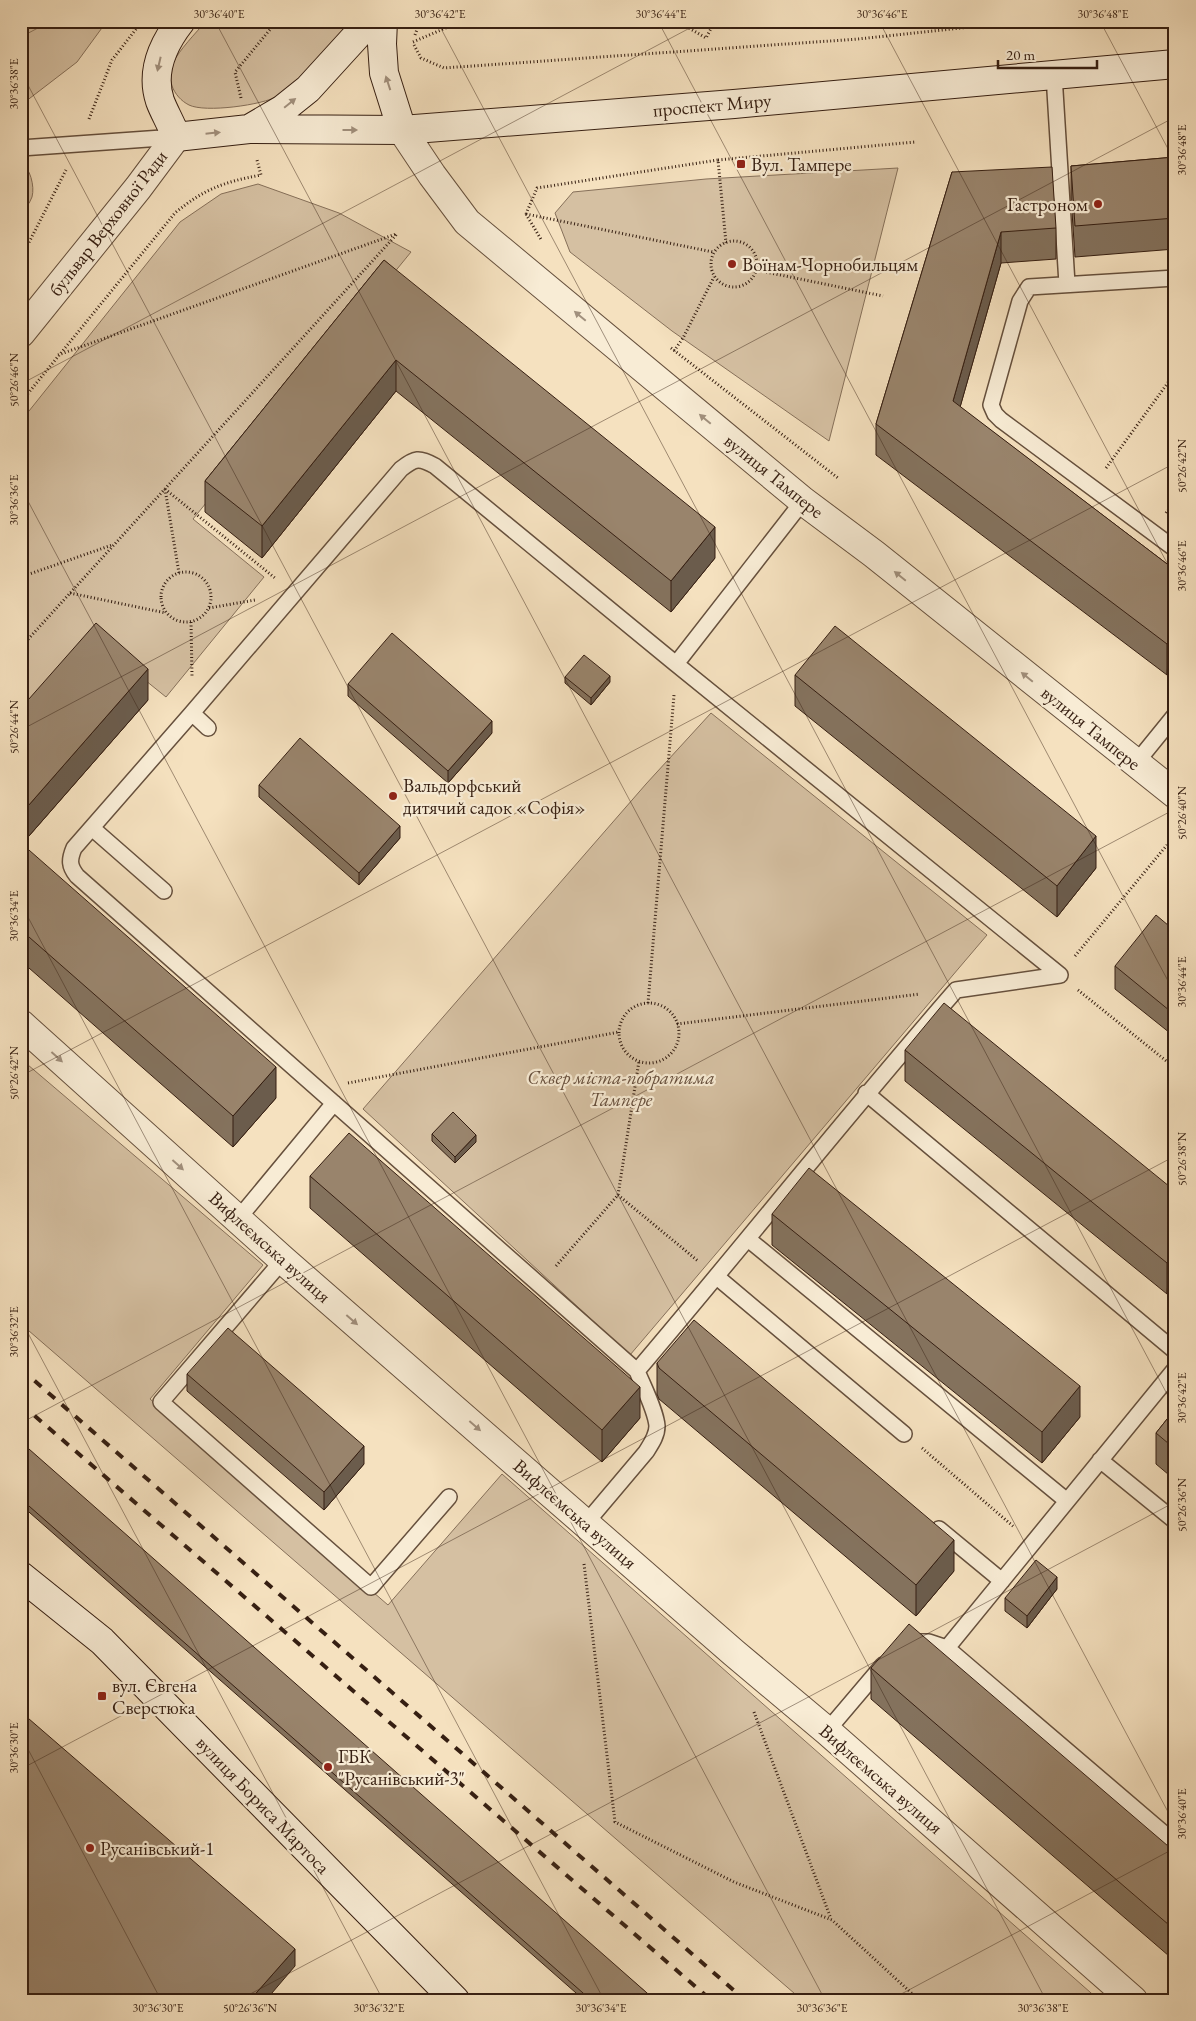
<svg xmlns="http://www.w3.org/2000/svg" width="1196" height="2021" font-family="'EB Garamond',serif">
<style>
.green{fill:#d5c0a2;stroke:#86705a}
.lines{fill:none;stroke-linecap:round;stroke-linejoin:round}
.lane-casing{stroke:#66503d;stroke-width:18}
.street-casing{stroke:#66503d;stroke-width:30}
.secondary-casing{stroke:#361f12;stroke-width:30}
.path{stroke:#361f12;stroke-width:3;stroke-dasharray:1 2.5;stroke-linecap:butt}
.lane{stroke:#f8ecd5;stroke-width:15}
.street{stroke:#f8ecd5;stroke-width:28}
.secondary{stroke:#f8ecd5;stroke-width:28}
.rail{stroke:#361f12;stroke-width:4;stroke-dasharray:9 9;stroke-linecap:butt}
.wall{fill:#84725d;stroke:#361f12}
.shaded-wall{fill:#6b5c4c;stroke:#361f12}
.building{fill:#99846c;stroke:#361f12}
.oneway{fill:#a1907d}
.ticks{fill:none;stroke:#361f12;stroke-width:1;stroke-opacity:0.45}
.poi-dot{fill:#8f2418;stroke:#f8ecd5;stroke-width:2}
.labels{text-anchor:middle;dominant-baseline:central;stroke-width:4.5;stroke-linejoin:round;paint-order:stroke}
.street-label{font-size:19px;fill:#361f12;stroke:#f8ecd5}
.poi-label{font-size:19px;fill:#361f12;stroke:#f8ecd5;text-anchor:start}
.park-label{font-size:19px;font-style:italic;fill:#664f3d;stroke:#f8ecd5}
.neatline{fill:none;stroke:#361f12;stroke-width:2}
.ticks-label{font-size:12px;text-anchor:middle;fill:#361f12}
</style>
<rect width="100%" height="100%" fill="#f5e1bf"/>
<filter id="stains"><feTurbulence type="fractalNoise" baseFrequency=".004" numOctaves="4"/><feColorMatrix values="0 0 0 0 .2 0 0 0 0 .09 0 0 0 0 .02 0 0 0 .5 -.17"/></filter>
<radialGradient id="worn" r=".72"><stop offset=".6" stop-color="#630" stop-opacity="0"/><stop offset="1" stop-color="#630" stop-opacity=".3"/></radialGradient>
<path class="green" d="M21 21H107L77 62 21 105Z
M206 21H354C332 49 309 76 278 96 263 105 205 113 189 105 181 101 175 94 172 86 170 79 170 70 173 63 179 50 196 33 206 21Z
M21 162C30 168 35 186 32 197 30 203 24 210 21 215Z
M898 168 829 441 672 331 570 252 555 213 573 192 706 179Z
M258 184 339 213 411 252 193 519 264 577 166 697 99 643 21 729V421L180 222 221 194Z
M711 713 987 935 630 1355 363 1109 646 784Z
M21 1059 263 1265 150 1399 388 1605 502 1474 1099 2000H802L21 1324Z"/>
<g class="lines">
<g class="lane-casing">
<path id="lane" d="M1054 75 1067 284
M21 148 176 137
M1175 278 1029 287 1020 301 991 405 995 414 1001 420 1175 549
M676 664 1060 975
M192 713 208 728
M1136 763 1175 715
M92 828 164 891
M866 1093 1175 1351
M238 1219 334 1103
M748 1239 1067 1501
M283 1260 161 1402 371 1587 449 1497
M717 1277 904 1434
M637 1371C744 1245 847 1115 956 990L1060 975
M1100 1460 1175 1521
M586 1523 646 1452C651 1444 657 1436 657 1426 656 1411 643 1386 637 1371L77 876C69 866 69 860 74 848L192 713 401 469C415 458 419 457 435 466L676 664 803 501
M939 1529 1002 1581
M912 1642H929L947 1648 1175 1843
M947 1648 1175 1369
M827 1731 883 1665"/>
</g>
<g class="street-casing">
<path id="street" d="M402 130 432 175 467 222 803 501 874 554 1175 794
M21 333 138 188 176 137
M21 1024 283 1260 734 1653 827 1731 1133 2000"/>
</g>
<g class="secondary-casing">
<path id="secondary" d="M181 21C163 44 150 71 160 101 164 112 172 125 176 137L249 129 283 109 308 89 370 21
M383 21 382 44 384 73 402 130
M249 129 402 130 734 104 1175 64
M21 1576 102 1641 455 2000"/>
</g>
<path class="path" d="M125 21 135 29
M677 21 706 38 715 21
M415 35 420 21
M413 42 462 21
M414 45 421 58 444 68 858 39 1027 21
M241 98 235 72 277 21
M89 119 112 60 140 24
M718 160 915 142
M526 214 542 241
M526 214 537 188 718 160 726 243
M526 214 713 252
M711 264a23 23 0 1 1 46 0a23 23 0 1 1-46 0Z
M21 258 66 170
M756 270 883 296
M671 348 838 478
M674 351 683 338 714 277
M58 355 396 234
M21 402 175 213C204 189 224 182 261 175L257 160
M1106 468 1175 373
M165 489 275 578
M165 489 179 573
M1166 513 1175 500
M161 597a25 25 0 1 1 50 0a25 25 0 1 1-50 0Z
M21 577 112 545
M70 593 166 613
M209 608 255 600
M191 622 192 676
M21 647 397 234
M1075 956 1167 845
M1078 990 1175 1068
M648 1003 674 695
M619 1033a30 30 0 1 1 60 0a30 30 0 1 1-60 0Z
M677 1024 920 994
M348 1083 619 1032
M618 1195 698 1261
M556 1266 618 1195 639 1061
M922 1448 1014 1527
M584 1564 615 1822 734 1882 832 1920 919 2000
M754 1712 831 1919"/>
<use href="#lane" class="lane"/>
<use href="#street" class="street"/>
<use href="#secondary" class="secondary"/>
<path class="rail" d="M21 1369 745 2000
M21 1404 711 2000"/>
</g>
<path class="wall" d="M1175 157V249L1075 257 1071 197V166Z
M952 172 1056 228V259L1001 263 960 407 1175 570 1167 675 876 455V424Z
M384 260 715 558 671 612 396 391 262 558 205 512V481Z
M795 675 1096 868 1057 917 795 706Z
M565 677 610 682 591 705 565 683Z
M348 684 492 733 448 783 348 696Z
M148 700 22 844 276 1098 233 1147 21 961V708Z
M259 785 400 838 359 885 259 797Z
M1175 931V1037L1115 989V966Z
M905 1050 1175 1191 1167 1294 905 1081Z
M432 1134 476 1142 455 1163 432 1141Z
M310 1176 640 1418 602 1462 310 1208Z
M772 1214 1080 1417 1042 1463 772 1245Z
M657 1363 954 1571 916 1616 659 1399 657 1394Z
M187 1374 364 1464 324 1510 187 1391Z
M1175 1409V1480L1156 1464V1433Z
M21 1458 655 2000H584L21 1505Z
M1057 1589 1027 1628 1005 1611V1598Z
M871 1668 1175 1852V1949L1169 1956 871 1699Z"/>
<path class="shaded-wall" d="M1001 232V263L953 432V401Z
M396 360V391L262 558V526Z
M715 527V558L671 612V581Z
M1175 633V664L1167 675V644Z
M148 669V700L21 845V814Z
M610 676V682L591 705V698Z
M492 721V733L448 783V771Z
M400 826V838L359 885V873Z
M1096 836V868L1057 917V886Z
M276 1067V1098L233 1147V1116Z
M476 1135V1142L455 1163V1157Z
M1175 1254V1285L1167 1294V1263Z
M1080 1386V1417L1042 1463V1432Z
M640 1387V1418L602 1462V1430Z
M364 1446V1464L324 1510V1492Z
M954 1540V1571L916 1616V1585Z
M1057 1577V1589L1027 1628V1616Z
M1175 1917V1949L1169 1956V1925Z
M295 1949V1966L266 2000H250Z"/>
<path class="building" d="M1175 157V218L1075 226 1071 166Z
M1052 167 1056 228 1001 232 953 401 1175 570V633L1167 644 876 424 952 172Z
M384 260 715 527 671 581 396 360 262 526 205 481Z
M96 623 148 669 21 814V708Z
M835 626 1096 836 1057 886 795 675Z
M392 633 492 721 448 771 348 684Z
M584 655 610 676 591 698 565 677Z
M300 738 400 826 359 873 259 785Z
M21 843 276 1067 233 1116 21 930Z
M1156 915 1175 931V1015L1115 966Z
M944 1003 1175 1191V1254L1167 1263 905 1050Z
M453 1112 476 1135 455 1157 432 1134Z
M349 1133 640 1387 602 1430 310 1176Z
M809 1168 1080 1386 1042 1432 772 1214Z
M694 1320 954 1540 916 1585 659 1368 657 1363Z
M228 1328 364 1446 324 1492 187 1374Z
M1175 1409V1449L1156 1433Z
M29 1449 655 2000H591L21 1499V1458Z
M1036 1560 1057 1577 1027 1616 1005 1598Z
M909 1624 1175 1852V1917L1169 1925 871 1668Z
M21 1712 295 1949 250 2000 21 1999Z"/>
<defs><path id="oneway-solid" d="M-6-.8H1V-3.2L6.5 0L1 3.2V.8H-6Z" transform="scale(1.25)"/></defs>
<g class="oneway">
<use href="#oneway-solid" transform="translate(159 64) rotate(103)"/>
<use href="#oneway-solid" transform="translate(388 83) rotate(-108)"/>
<use href="#oneway-solid" transform="translate(290 103) rotate(-39)"/>
<use href="#oneway-solid" transform="translate(350 130)"/>
<use href="#oneway-solid" transform="translate(213 133) rotate(-6)"/>
<use href="#oneway-solid" transform="translate(580 316) rotate(-140)"/>
<use href="#oneway-solid" transform="translate(705 419) rotate(-140)"/>
<use href="#oneway-solid" transform="translate(900 576) rotate(-141)"/>
<use href="#oneway-solid" transform="translate(1027 677) rotate(-141)"/>
<use href="#oneway-solid" transform="translate(57 1057) rotate(42)"/>
<use href="#oneway-solid" transform="translate(178 1165) rotate(42)"/>
<use href="#oneway-solid" transform="translate(352 1320) rotate(41)"/>
<use href="#oneway-solid" transform="translate(475 1426) rotate(41)"/>
</g>
<path class="ticks" d="M215 21 1175 1825M437 21 1175 1409M658 21 1175 994M879 21 1175 578M1100 21 1175 162M21 37 51 21M21 72 1046 2000M21 384 703 21M21 488 825 2000M21 730 1175 117M21 904 604 2000M21 1076 1175 463M21 1320 383 2000M21 1423 1175 809M21 1736 161 2000M21 1769 1175 1156M239 2000 1175 1502M890 2000 1175 1848"/>
<g class="poi-dot">
<rect x="736" y="159" width="10" height="10" rx="2.5"/>
<circle cx="1098" cy="204" r="5"/>
<circle cx="732" cy="264" r="5"/>
<circle cx="393" cy="796" r="5"/>
<rect x="97" y="1691" width="10" height="10" rx="2.5"/>
<circle cx="328" cy="1767" r="5"/>
<circle cx="90" cy="1848" r="5"/>
</g>
<g class="labels">
<g class="street-label">
<text transform="translate(712 105) rotate(-5)">проспект Миру</text>
<text transform="translate(108 223) rotate(-52)">бульвар Верховної Ради</text>
<text transform="translate(774 476) rotate(39)">вулиця Тампере</text>
<text transform="translate(1091 728) rotate(39)">вулиця Тампере</text>
<text transform="translate(270 1247) rotate(42)">Вифлеємська вулиця</text>
<text transform="translate(575 1514) rotate(41)">Вифлеємська вулиця</text>
<text transform="translate(881 1779) rotate(41)">Вифлеємська вулиця</text>
<text transform="translate(263 1805) rotate(46)">вулиця Бориса Мартоса</text>
</g>
<g class="poi-label">
<text x="751" y="164">Вул. Тампере</text>
<text x="1088" y="204" text-anchor="end">Гастроном</text>
<text x="742" y="264">Воїнам-Чорнобильцям</text>
<text x="403" y="785">Вальдорфський<tspan x="403" dy="22">дитячий садок «Софія»</tspan></text>
<text x="112" y="1685">вул. Євгена<tspan x="112" dy="22">Сверстюка</tspan></text>
<text x="338" y="1756">ГБК<tspan x="338" dy="22">"Русанівський-3"</tspan></text>
<text x="100" y="1848">Русанівський-1</text>
</g>
<g class="park-label">
<text x="621" y="1077">Сквер міста-побратима<tspan x="621" dy="22">Тампере</tspan></text>
</g>
</g>
<rect width="1196" height="2021" fill="none" stroke="#f5e1bf" stroke-width="55"/>
<path d="M998 60v8h99v-8" fill="none" stroke="#361f12" stroke-width="2.5"/>
<text x="1006" y="60" font-size="15" fill="#361f12" stroke="#f8ecd5" stroke-width="4" paint-order="stroke">20 m</text>
<rect x="28" y="28" width="1140" height="1966" class="neatline"/>
<g class="ticks-label">
<text x="219" y="18">30°36'40"E</text>
<text x="440" y="18">30°36'42"E</text>
<text x="661" y="18">30°36'44"E</text>
<text x="882" y="18">30°36'46"E</text>
<text x="1103" y="18">30°36'48"E</text>
<text transform="translate(14 84) rotate(-90)" y="4">30°36'38"E</text>
<text transform="translate(1182 150) rotate(-90)" y="4">30°36'48"E</text>
<text transform="translate(14 380) rotate(-90)" y="4">50°26'46"N</text>
<text transform="translate(1182 466) rotate(-90)" y="4">50°26'42"N</text>
<text transform="translate(14 500) rotate(-90)" y="4">30°36'36"E</text>
<text transform="translate(1182 566) rotate(-90)" y="4">30°36'46"E</text>
<text transform="translate(14 727) rotate(-90)" y="4">50°26'44"N</text>
<text transform="translate(1182 813) rotate(-90)" y="4">50°26'40"N</text>
<text transform="translate(14 916) rotate(-90)" y="4">30°36'34"E</text>
<text transform="translate(1182 982) rotate(-90)" y="4">30°36'44"E</text>
<text transform="translate(14 1073) rotate(-90)" y="4">50°26'42"N</text>
<text transform="translate(1182 1159) rotate(-90)" y="4">50°26'38"N</text>
<text transform="translate(14 1332) rotate(-90)" y="4">30°36'32"E</text>
<text transform="translate(1182 1398) rotate(-90)" y="4">30°36'42"E</text>
<text transform="translate(1182 1505) rotate(-90)" y="4">50°26'36"N</text>
<text transform="translate(14 1748) rotate(-90)" y="4">30°36'30"E</text>
<text transform="translate(1182 1814) rotate(-90)" y="4">30°36'40"E</text>
<text x="158" y="2012">30°36'30"E</text>
<text x="250" y="2012">50°26'36"N</text>
<text x="379" y="2012">30°36'32"E</text>
<text x="601" y="2012">30°36'34"E</text>
<text x="822" y="2012">30°36'36"E</text>
<text x="1043" y="2012">30°36'38"E</text>
</g>
<rect width="100%" height="100%" filter="url(#stains)"/>
<rect width="100%" height="100%" fill="url(#worn)"/>
</svg>
